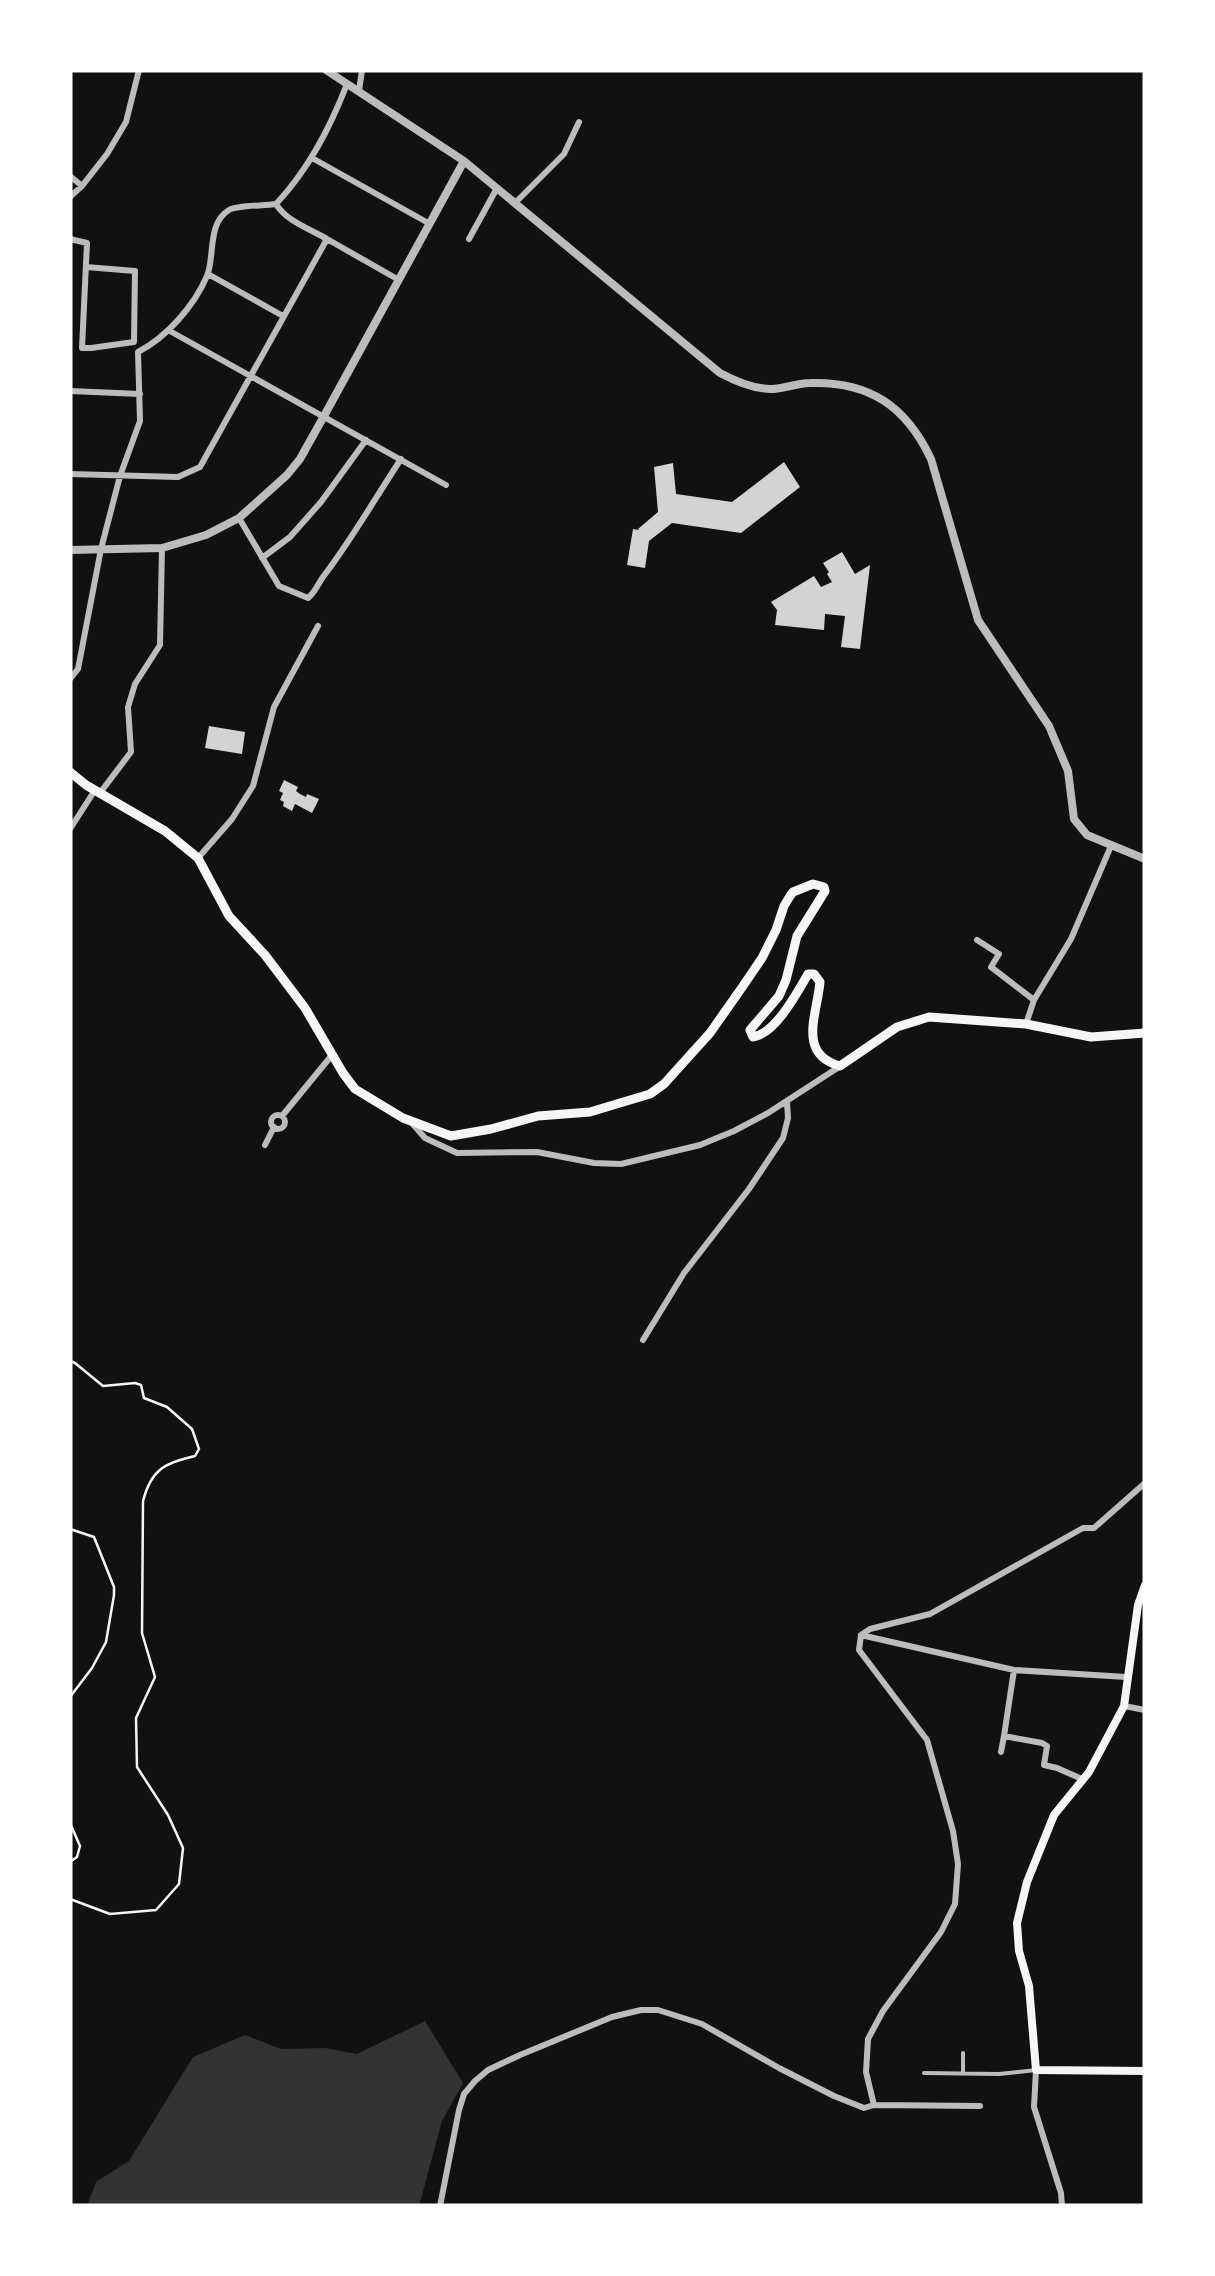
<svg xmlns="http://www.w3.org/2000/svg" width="1215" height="2276" font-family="'Fira Sans Condensed',sans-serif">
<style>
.water{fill:#333}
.building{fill:#d3d3d3}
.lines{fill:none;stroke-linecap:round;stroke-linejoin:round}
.path{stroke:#f5f5f5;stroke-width:2.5}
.pedestrian{stroke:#bcbcbc;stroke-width:4}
.minor{stroke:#bcbcbc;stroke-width:6}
.tertiary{stroke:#bcbcbc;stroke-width:8}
.secondary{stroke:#f5f5f5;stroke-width:8}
.primary{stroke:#f5f5f5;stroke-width:9}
</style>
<rect width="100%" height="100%" fill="#111"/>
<path class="water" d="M425 2021 463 2083 442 2121 419 2206H87L96 2182 129 2161 193 2057 245 2035 281 2049 325 2048 357 2054Z"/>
<path class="building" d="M784 462 800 487 741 533 672 523 649 541 645 568 627 565 633 529 639 530 638 529 658 512 654 467 673 463 676 494 732 502Z
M842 552 855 574 870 565 860 649 841 647 845 616 825 614 824 630 775 625 777 610 771 602 814 576 821 587 832 582 827 574 829 572 823 563Z
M209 726 245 732 242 754 205 748Z
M284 780 298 787 296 791 300 794 306 797 307 794 319 799 312 813 295 804 292 811 283 806 284 802 280 800 283 793 279 791Z"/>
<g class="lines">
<path class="path" d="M70 1361 75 1363 103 1386 135 1383 141 1385 144 1398 167 1407 192 1429 199 1449 195 1456C164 1463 151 1470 143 1501L142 1633 155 1677 136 1718 137 1767 168 1815 183 1848 179 1884 156 1910 110 1914 70 1899
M70 1529 94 1537 114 1587V1595L106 1642 92 1668 70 1697
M70 1823 80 1846 77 1857 70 1862"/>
<path class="pedestrian" d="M924 2073 999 2074 1036 2070
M963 2074V2053"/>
<path class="minor" d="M359 91 362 70
M312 158 430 224
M70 176 82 186 107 154 126 122 139 70
M70 197 82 186
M515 203 564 154 579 122
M276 204C286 221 310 229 327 239
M70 239 87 243 82 348H91L134 342 135 271 86 267
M469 239 497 188
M208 274 283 316
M168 330 446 485
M70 391 140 394
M70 474 178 477 200 467 327 239 399 280
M239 518 279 586 308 598C316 592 319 581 326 573 353 537 376 497 401 459
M262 558 290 537 321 502 366 440
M70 679 78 669 101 549 120 476 140 421 138 352C167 337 194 306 207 276 215 257 207 223 229 210 238 205 264 206 276 204 309 169 330 128 347 84
M100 793 131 752 128 707 135 684 160 645 162 548
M70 829 95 790
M198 858 232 819 253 786 274 707 318 626
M977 940 999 954 991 967 1034 1000
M1026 1024 1034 1000 1071 939 1111 846
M271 1122a7 7 0 1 1 14 0a7 7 0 1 1-14 0Z
M282 1116 332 1055
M411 1122 425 1138 457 1153 537 1152 594 1163 621 1164 700 1145 734 1131 768 1113 839 1067
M265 1145 274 1127
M643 1340 684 1273 749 1189 783 1138 788 1118 787 1102
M861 1635 870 1629 930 1614 1083 1528H1094L1145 1483
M1014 1670 1004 1736 1042 1743 1047 1746 1044 1765 1057 1768 1082 1779
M1124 1706 1145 1710
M1001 1752 1004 1736
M1036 2070 1034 2107 1061 2193 1062 2206
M874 2105 866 2072 868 2039 883 2011 941 1932 955 1904 958 1864 953 1831 927 1740 859 1650 861 1635 1014 1670 1126 1677
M440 2206 459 2110 464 2094 475 2081 488 2070 520 2055 612 2017 641 2010H658L702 2024 779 2068 834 2096 864 2108 874 2105 980 2106"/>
<path class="tertiary" d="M326 70 464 161 720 373C735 381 754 389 771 389 784 389 797 383 810 383 869 381 906 406 931 459L978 620 1049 726 1068 771 1074 819 1087 835 1145 859
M70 550 162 548 206 535 239 518 287 475 300 459 324 416 464 161"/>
<path class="secondary" d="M1145 1585 1138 1605 1124 1706 1089 1772 1054 1815 1027 1882 1017 1923 1019 1951 1029 1986 1036 2070 1145 2071"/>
<path class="primary" d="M70 772 86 785 165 831 198 858 229 916 265 955 305 1008 343 1073 355 1089 403 1118 451 1136 491 1129 538 1116 590 1112 650 1094 664 1084 710 1033 743 986 762 958 776 930 784 906 790 896 793 892 813 884 824 887 825 891 797 936 786 980 779 996 750 1030 753 1037C775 1034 797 993 808 974H814L820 982C817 1015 797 1054 840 1066L897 1027 929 1017 1026 1024 1091 1037 1145 1033"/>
</g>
<rect width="1215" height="2276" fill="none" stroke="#ffffff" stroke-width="145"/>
</svg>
